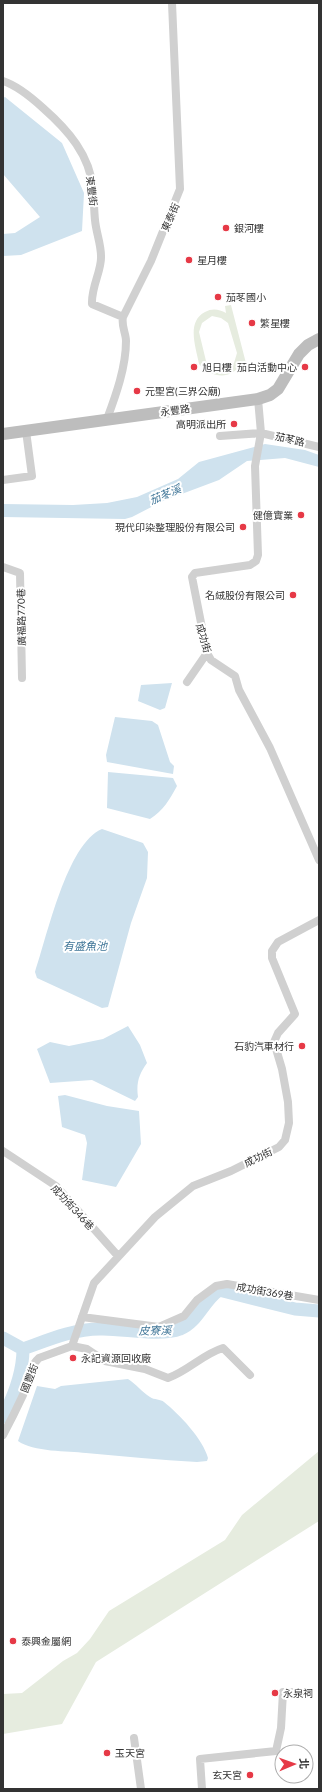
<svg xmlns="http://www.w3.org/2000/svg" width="322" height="1792" font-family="Lato,'Noto Sans TC',sans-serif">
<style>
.green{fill:#e6ecdf;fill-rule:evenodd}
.water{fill:#cfe2ee}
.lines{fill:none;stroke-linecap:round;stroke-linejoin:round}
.river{stroke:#cfe2ee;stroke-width:13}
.street{stroke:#d0d0d0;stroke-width:8}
.secondary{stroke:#bdbdbd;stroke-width:12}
.poi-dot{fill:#e63946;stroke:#fff;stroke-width:1.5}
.labels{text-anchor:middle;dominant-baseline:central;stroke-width:4;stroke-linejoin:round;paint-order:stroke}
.street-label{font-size:10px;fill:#333;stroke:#fff}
.poi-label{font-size:10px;fill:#333;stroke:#fff;text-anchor:start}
.water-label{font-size:11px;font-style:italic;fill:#3f7597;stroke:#fff}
</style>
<rect width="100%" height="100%" fill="#fff"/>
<path class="green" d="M231 305 248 371 242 372 240 365C230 381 210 377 199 364 196 347 186 322 205 312 212 308 219 309 226 313L225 306ZM212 316 221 318 228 323 237 353 234 363 225 370 213 368 206 361 199 332 202 323Z
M319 1451V1521L96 1662 62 1724 3 1734V1694L22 1693 63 1661 77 1653 90 1639 109 1611 225 1540 242 1515Z"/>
<path class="water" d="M5 97 62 143 84 193 82 231 21 255 3 256V234L15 233 40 217 3 174V98Z
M265 444 305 450 319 455V467L285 458 247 461 219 480 163 501 132 517 125 519 3 517V504L73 505 107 503 137 497 178 479 199 462Z
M172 683 165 708 160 710 138 701 141 685Z
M115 717 152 721 158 725 170 762 174 766 173 774 107 762 106 755Z
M108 772 173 778 177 786C170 799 163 811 150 819L107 808Z
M102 829 143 843 148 852 147 878 131 923 108 1007 102 1008 37 978 35 972C47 937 67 843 102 829Z
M128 1026 140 1045 147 1063C139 1074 136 1083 138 1097L135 1101 92 1080 50 1083 37 1049 50 1042 69 1046 103 1039Z
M65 1095 107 1106 139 1111 141 1144 116 1187 82 1180 87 1143 85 1135 62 1127 58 1096Z
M128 1379C136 1384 142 1392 150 1397 154 1400 161 1399 164 1402 179 1414 203 1439 208 1458L207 1461 197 1462C160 1460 123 1456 86 1453 68 1451 33 1452 18 1441L37 1386 55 1389 61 1386Z"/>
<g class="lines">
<path class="river" d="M3 1338 23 1349
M23 1349C48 1340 73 1329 100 1329 122 1328 160 1337 180 1329 197 1323 204 1300 219 1290L295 1309 319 1311
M3 1417C14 1396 23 1373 23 1349"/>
<path class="street" d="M3 81C18 86 31 97 43 108 68 130 90 155 93 189 94 199 94 210 95 220 96 232 101 244 101 256 102 270 91 287 92 304L123 317
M258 399 261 433 255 466 258 555 256 561 250 565 195 573 192 577 207 653 211 660 235 676 239 690 270 748 319 860
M107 419C116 395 126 367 126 341 126 333 121 326 123 317L151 261 180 189 172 3
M220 436 261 433 319 447
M3 480 32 476 26 431
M3 567 20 573 22 678
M187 682 207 653
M3 1151 56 1186 118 1256
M82 1317 159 1327 184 1316 197 1300 216 1286 227 1284 319 1300
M72 1346 87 1349 105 1361 145 1369 168 1378C188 1371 203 1354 223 1348L250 1375
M3 1435C10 1422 17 1408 23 1395 28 1382 29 1367 39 1358L72 1346 94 1283 155 1217 193 1186 231 1171 279 1147 285 1140 289 1123 288 1102 282 1069 274 1042 278 1033 295 1014 272 958V951L278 942 319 920
M134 1738 141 1789
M202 1789 200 1759 276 1751 281 1728 283 1692H291"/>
<path class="secondary" d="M3 434 258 399 270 395 278 389 299 354 308 345 319 339"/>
</g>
<g class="poi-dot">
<circle cx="226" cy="228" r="4"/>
<circle cx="189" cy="260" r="4"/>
<circle cx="218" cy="297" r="4"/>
<circle cx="252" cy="323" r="4"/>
<circle cx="194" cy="367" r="4"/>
<circle cx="305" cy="367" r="4"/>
<circle cx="137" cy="391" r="4"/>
<circle cx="234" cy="424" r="4"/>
<circle cx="301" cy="515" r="4"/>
<circle cx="243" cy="527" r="4"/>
<circle cx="293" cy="595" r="4"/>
<circle cx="302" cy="1046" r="4"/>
<circle cx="73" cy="1358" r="4"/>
<circle cx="13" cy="1641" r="4"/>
<circle cx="275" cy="1693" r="4"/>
<circle cx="107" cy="1753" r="4"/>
<circle cx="250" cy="1775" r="4"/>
</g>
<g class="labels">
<g class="street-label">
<text transform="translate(92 191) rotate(83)">東豐街</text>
<text transform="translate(170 217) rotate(-67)">東泰街</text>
<text transform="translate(175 410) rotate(-8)">永豐路</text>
<text transform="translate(290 439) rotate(13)">茄苳路</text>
<text transform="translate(21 617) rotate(-91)">廣福路770巷</text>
<text transform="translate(204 638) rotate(74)">成功街</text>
<text transform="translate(258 1157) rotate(-26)">成功街</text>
<text transform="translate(73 1207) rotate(47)">成功街346巷</text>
<text transform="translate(265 1291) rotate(10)">成功街369巷</text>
<text transform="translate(29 1378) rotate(-69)">國豐街</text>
</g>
<g class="poi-label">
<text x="234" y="228">銀河樓</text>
<text x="197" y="260">星月樓</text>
<text x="226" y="297">茄苳國小</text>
<text x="260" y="323">繁星樓</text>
<text x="202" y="367">旭日樓</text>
<text x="297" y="367" text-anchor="end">茄白活動中心</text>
<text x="145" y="391">元聖宮(三界公廟)</text>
<text x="226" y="424" text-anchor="end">高明派出所</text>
<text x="293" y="515" text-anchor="end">健億實業</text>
<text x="235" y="527" text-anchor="end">現代印染整理股份有限公司</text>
<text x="285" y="595" text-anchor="end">名絨股份有限公司</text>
<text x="294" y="1046" text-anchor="end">石豹汽車材行</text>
<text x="81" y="1358">永記資源回收廠</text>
<text x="21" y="1641">泰興金屬網</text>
<text x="283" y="1693">永泉祠</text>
<text x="115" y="1753">玉天宮</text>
<text x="242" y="1775" text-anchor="end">玄天宮</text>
</g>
<g class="water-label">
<text transform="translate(165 494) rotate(-23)">茄苳溪</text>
<text x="85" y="945">有盛魚池</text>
<text transform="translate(155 1330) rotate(-1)">皮寮溪</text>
</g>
</g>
<rect width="322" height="1792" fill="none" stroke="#333333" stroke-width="8"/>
<g transform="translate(294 1764) rotate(88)"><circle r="19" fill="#ffffff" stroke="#adadad"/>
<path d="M0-3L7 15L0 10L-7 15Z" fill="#e63946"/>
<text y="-6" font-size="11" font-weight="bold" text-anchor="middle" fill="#333333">北</text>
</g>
</svg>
